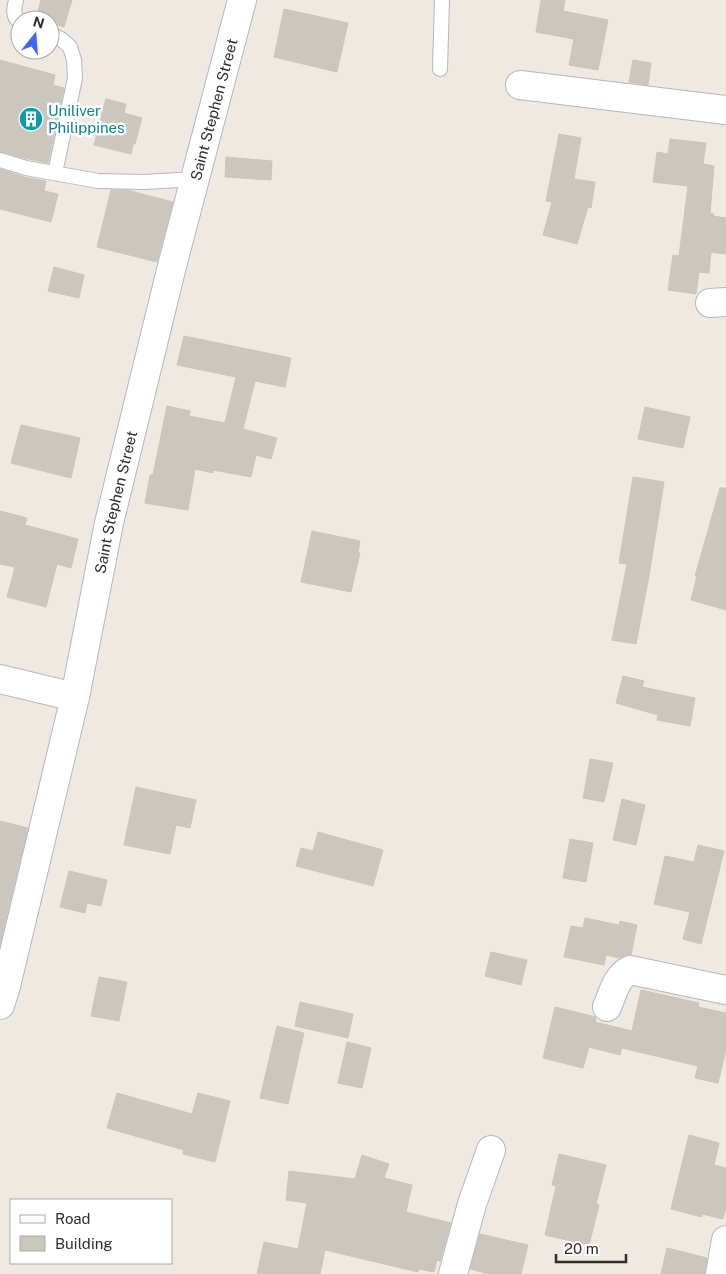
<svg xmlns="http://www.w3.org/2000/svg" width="726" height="1274" font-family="'Public Sans',sans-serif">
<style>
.building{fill:#cbc7bf;stroke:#cbc5ba}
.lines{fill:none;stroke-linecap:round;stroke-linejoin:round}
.lane-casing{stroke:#b4b7c1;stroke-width:16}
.street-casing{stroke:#b4b7c1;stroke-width:30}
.lane{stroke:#fff;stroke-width:14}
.street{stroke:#fff;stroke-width:28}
.labels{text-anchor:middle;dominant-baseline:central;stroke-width:5;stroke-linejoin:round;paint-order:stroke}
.street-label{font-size:15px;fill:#2e2e2e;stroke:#fff}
.culture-label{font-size:15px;fill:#0d838f;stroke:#fff;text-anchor:start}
</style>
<rect width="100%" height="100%" fill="#efe9e1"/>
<path class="building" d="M41 0H72L64 27 50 22V20H41L36 18Z
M541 0H565L563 11 608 20 598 70 569 65 574 39 536 32Z
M284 9 348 23 337 72 274 57Z
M0 60 55 75 53 85 64 88 48 163 28 159 0 151Z
M633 60 651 63 648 85 629 82Z
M106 99 126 104 124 113 142 118 135 144H133L131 154 94 145Z
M559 134 581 138 574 179 595 182 591 208 588 207 577 244 543 235 552 202 546 201Z
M670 139 706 143 703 164 714 166 710 213 714 214 713 216 726 218V254L711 252 709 273 699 272 696 294 668 290 673 255 679 256 688 186 653 182 657 152 668 154Z
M226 157 272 161 271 180 225 177Z
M0 169 24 177 46 181 44 191 58 194 51 222 0 209Z
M111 190H127L173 202 157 262 97 247Z
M54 267 84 275 79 298 48 291Z
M184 336 291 358 285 387 255 381 243 429 277 438 271 459 256 455 251 477 213 470V473L195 469 188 510 145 503 150 475H153L167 406 190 411 189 416 225 423 236 377 177 365Z
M645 407 690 417 683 448 638 439Z
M21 425 80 438 71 478 11 463Z
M633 477 664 482 649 576 636 644 612 640 627 564 619 563Z
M720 488H726V610L691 600 697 576H695Z
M0 511 27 518 25 525 78 539 71 568 57 564 46 607 7 597 15 567 0 564Z
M312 531 360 541 358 552 360 553 351 592 301 582Z
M623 676 644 681 642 687 695 698 690 726 657 720 658 715 616 703Z
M590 759 613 763 604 802 583 798Z
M136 787 196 800 190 828 176 825 170 854 124 845Z
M622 799 645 805 636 845 613 840Z
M0 821 28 828 0 944Z
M318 832 383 850 373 886 296 866 301 848 313 851Z
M570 839 593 843 586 882 563 878Z
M698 845 724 851 701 944 683 939 690 912 654 904 665 856 694 862Z
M69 871 107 880 101 906 87 903 85 913 60 907Z
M585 918 619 925 620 921 637 925 631 955 620 958 606 955 604 965 564 957 571 926 583 928Z
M491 952 527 960 521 985 485 976Z
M99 977 127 982 119 1021 91 1016Z
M641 990 699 1003 698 1007 726 1013V1050L718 1083 695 1078 698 1066 622 1048 620 1055 589 1047 583 1068 543 1058 555 1007 596 1017 595 1022 632 1031Z
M300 1002 353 1014 348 1038 295 1026Z
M277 1026 304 1033 288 1104 260 1098Z
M347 1042 371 1048 362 1088 338 1083Z
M117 1093 192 1114 198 1093 230 1101 215 1162 183 1154 184 1150 107 1128Z
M689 1135 719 1143 714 1165 726 1168V1206L723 1219 702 1214V1217L671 1209Z
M559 1154 606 1165 596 1204 599 1205 589 1245 545 1235 556 1186 552 1185Z
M362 1155 389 1164 384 1178 412 1185 406 1212 451 1223 440 1261 437 1260 434 1272 419 1269 418 1272 325 1250 320 1274H257L264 1242 298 1249 307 1203 286 1200 289 1171 355 1179Z
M480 1234 528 1245 521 1274H489L470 1269Z
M667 1248 707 1258 705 1274H661Z"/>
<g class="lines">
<g class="lane-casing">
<path id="lane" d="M16 0C14 8 12 17 20 22
M50 34 61 39 70 47 74 60 75 78 55 173
M440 69 442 0
M0 160 26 168 98 181 144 182 196 179"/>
</g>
<g class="street-casing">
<g id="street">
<path d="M520 85 726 110"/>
<path d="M710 303 726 302"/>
<path d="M0 679 75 697"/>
<path id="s1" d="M0 1005 6 986 75 697 109 523 172 266 242 0"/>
<path d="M607 1007C613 993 616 977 630 970L726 990"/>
<path d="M453 1274 472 1204 491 1150"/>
<path d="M720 1274 726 1240"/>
</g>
</g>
<use href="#lane" class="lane"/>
<use href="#street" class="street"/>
</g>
<defs>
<g id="building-disc" transform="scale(1.25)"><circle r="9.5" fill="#0f9aa8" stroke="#fff"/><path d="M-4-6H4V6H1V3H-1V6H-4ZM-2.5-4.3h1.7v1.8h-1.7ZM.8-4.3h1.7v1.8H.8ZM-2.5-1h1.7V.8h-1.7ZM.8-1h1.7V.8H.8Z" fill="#fff"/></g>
</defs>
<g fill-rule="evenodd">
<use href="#building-disc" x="31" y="119"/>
</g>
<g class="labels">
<g class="street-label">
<text stroke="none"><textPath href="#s1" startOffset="921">Saint Stephen Street</textPath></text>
<text stroke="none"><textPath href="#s1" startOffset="516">Saint Stephen Street</textPath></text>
</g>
<g class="culture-label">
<text x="48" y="110">Uniliver<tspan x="48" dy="17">Philippines</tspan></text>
</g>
</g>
<rect x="10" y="1199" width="162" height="65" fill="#ffffff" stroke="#ababab"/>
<rect x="20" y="1215" width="25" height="8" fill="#ffffff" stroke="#ababab"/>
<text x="55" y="1224" font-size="15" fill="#2e2e2e">Road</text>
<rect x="20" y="1236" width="25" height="15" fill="#cbc7bf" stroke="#ababab"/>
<text x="55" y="1249" font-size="15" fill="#2e2e2e">Building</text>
<g transform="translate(35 35) rotate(17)"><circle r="24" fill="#ffffff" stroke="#ababab"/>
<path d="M0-4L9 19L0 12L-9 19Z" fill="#4264fb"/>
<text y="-8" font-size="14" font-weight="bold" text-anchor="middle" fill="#2e2e2e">N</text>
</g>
<path d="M556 1254v8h70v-8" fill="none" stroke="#2e2e2e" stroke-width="2.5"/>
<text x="564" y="1254" font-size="15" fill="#2e2e2e" stroke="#ffffff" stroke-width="4" paint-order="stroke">20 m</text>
</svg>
